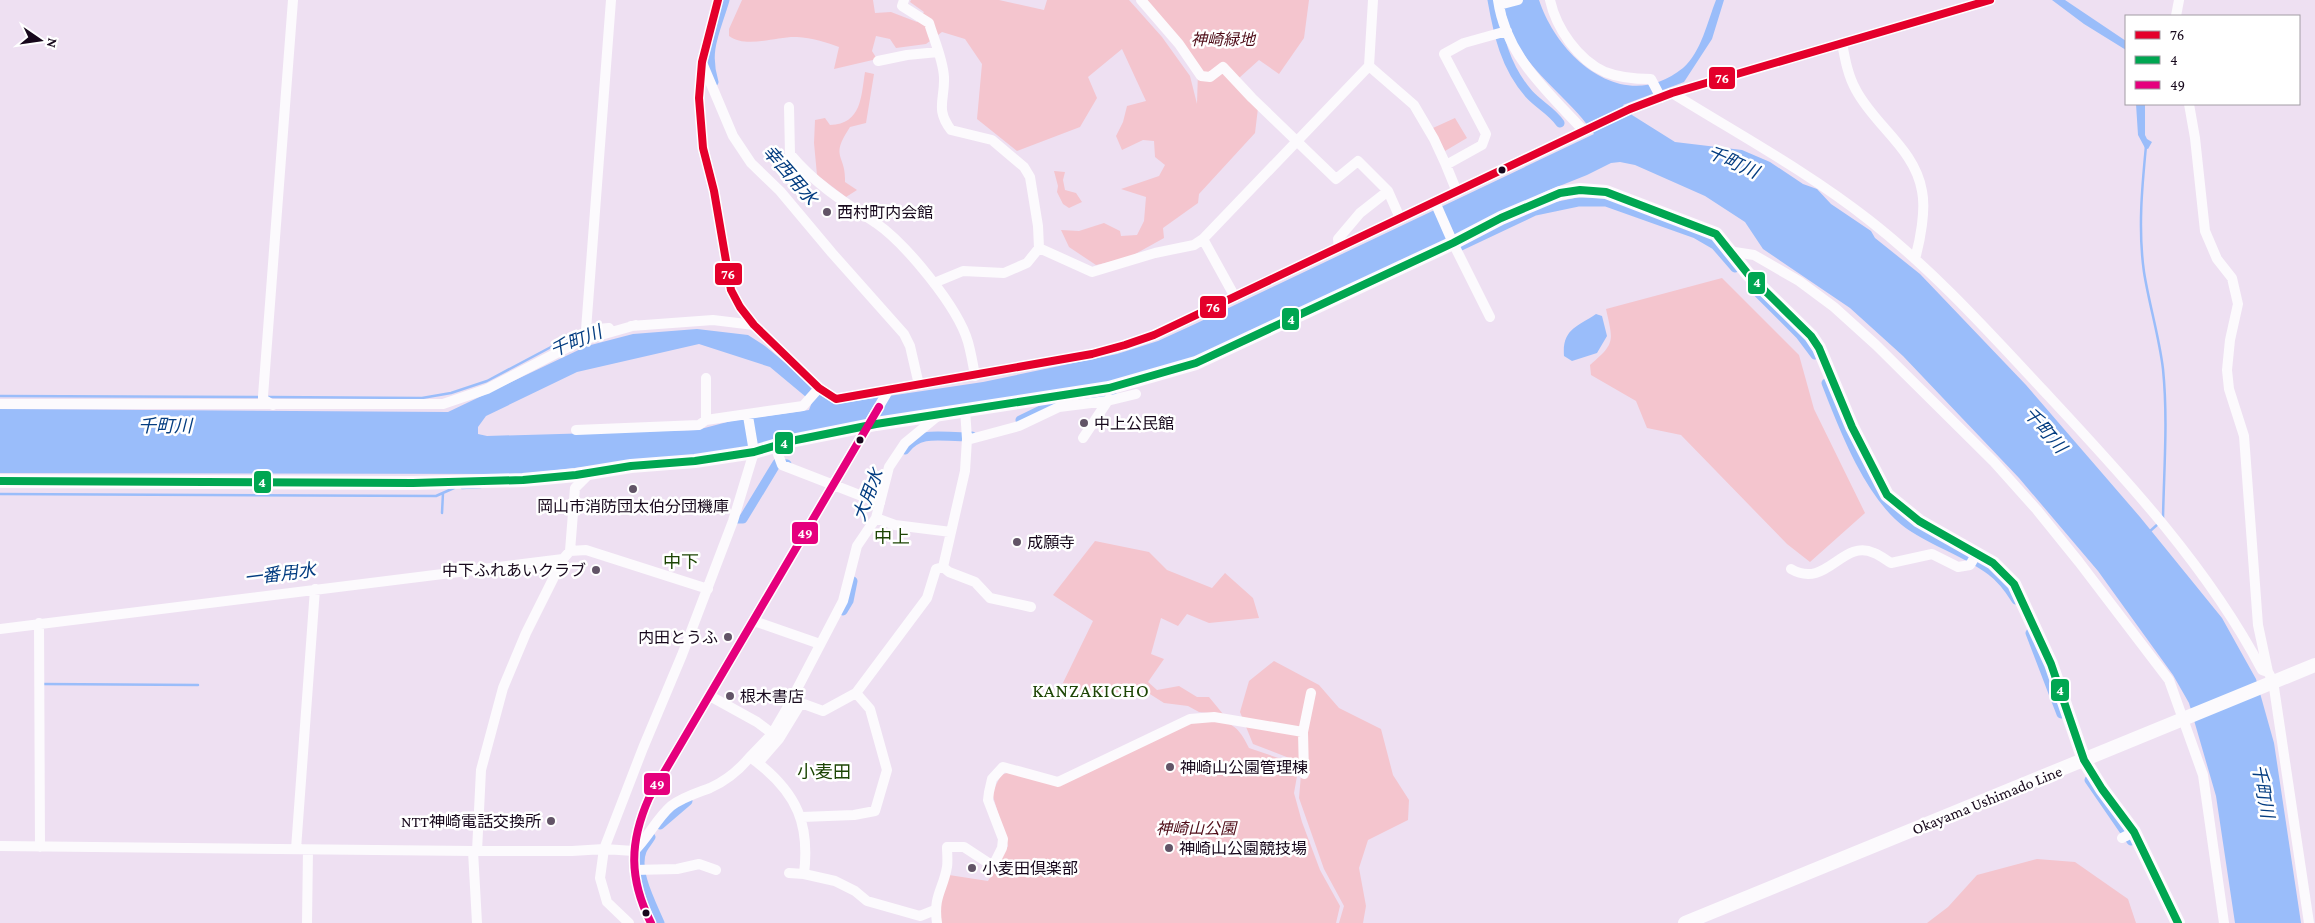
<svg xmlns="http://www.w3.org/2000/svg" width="2315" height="923" font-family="'Crimson Pro','Noto Sans JP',serif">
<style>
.green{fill:#f4c5ce}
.water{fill:#9abdfa;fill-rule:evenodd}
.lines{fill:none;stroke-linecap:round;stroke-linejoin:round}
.stream{stroke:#9abdfa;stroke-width:2.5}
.canal{stroke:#9abdfa;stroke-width:9}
.minor{stroke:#fcfafd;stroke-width:10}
.major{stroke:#fcfafd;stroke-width:14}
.bus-1-casing{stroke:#fff;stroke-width:11}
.bus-2-casing{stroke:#fff;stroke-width:11}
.bus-3-casing{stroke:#fff;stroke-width:11}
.bus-1{stroke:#e4002b;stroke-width:8}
.bus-2{stroke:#00a651;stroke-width:8}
.bus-3{stroke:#e5007d;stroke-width:8}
.bus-dot{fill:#17081c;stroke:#fff;stroke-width:2}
.poi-dot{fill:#625467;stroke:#fff;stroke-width:2}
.labels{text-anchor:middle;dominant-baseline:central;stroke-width:5;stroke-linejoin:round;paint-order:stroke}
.park-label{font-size:16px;font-style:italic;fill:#4f0d18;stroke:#fff}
.poi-label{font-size:16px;fill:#17081c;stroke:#fff;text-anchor:start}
.street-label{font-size:16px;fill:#17081c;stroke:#fff}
.water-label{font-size:18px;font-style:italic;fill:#043d81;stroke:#fff}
.neighbourhood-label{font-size:18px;fill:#1d4505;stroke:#fff}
.quarter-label{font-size:19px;letter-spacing:1px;fill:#1d4505;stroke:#fff}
.line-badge{stroke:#fff;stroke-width:2}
.badge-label{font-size:14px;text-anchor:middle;font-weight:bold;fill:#fff}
</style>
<rect width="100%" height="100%" fill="#eee0f2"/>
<path class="green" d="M742 0H873L875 13 891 12 917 22 924 12 910 2 911 0H999L1044 10 1047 0H1129L1162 37 1190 76 1197 104 1198 71 1143 0H1309L1304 38 1279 74 1259 60 1239 78 1258 108 1255 133 1199 194 1198 203 1163 228 1164 238 1128 258 1096 265 1069 247 1061 230 1079 231 1104 223 1120 231 1121 236 1137 235 1144 221 1146 197 1121 189 1159 176 1165 165 1155 157 1154 141 1143 140 1122 150 1116 136 1123 122 1127 106 1146 101 1122 49 1088 77 1097 98 1080 127 1017 151 977 119 982 64 965 39 942 32 926 44 896 48 890 39 876 36 872 51 877 59 834 69 839 47C826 42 812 38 797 37 776 36 747 49 729 36V29Z
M865 72 874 74 866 123 850 127C829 159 846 153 845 182L857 190 846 197 817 175 814 143 815 120 825 118 830 125C862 124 861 96 865 72Z
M1455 118 1467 138 1445 151 1433 128Z
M1054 171 1065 172 1063 180 1065 190 1076 193 1082 202 1069 208 1063 204 1057 192 1058 186Z
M1722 278 1799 355 1814 409 1865 513 1810 562 1787 544 1681 435 1647 428 1636 401 1591 375 1590 365C1616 343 1613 341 1606 309Z
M1095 541 1149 552 1167 570 1212 588 1225 573 1253 598 1259 618 1209 623 1187 614 1178 626 1161 618 1151 654 1164 659 1148 682 1157 690 1179 686 1197 697H1209L1223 714 1199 712 1188 706 1164 703 1142 689 1111 693 1060 689 1093 621 1053 595Z
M1274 661 1319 685 1339 708 1381 729 1393 775 1409 800 1408 820 1368 840 1359 868 1366 906 1363 923H1339L1344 906 1324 869 1299 798 1302 763 1253 744 1240 712 1249 681Z
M1197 721C1227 722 1235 719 1249 748L1299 765 1294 793 1302 822 1320 870 1340 906 1336 923H941L940 901 949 875 988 881 1008 846 992 793 1001 775 1010 772 1058 784 1177 728Z
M2037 859 2075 862 2128 899 2136 923H1927L1948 907 1977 875Z"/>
<path class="water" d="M1502 0H1539C1558 58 1624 116 1683 68 1701 53 1708 20 1716 0H1724L1712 39 1684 82 1623 105 1632 115 1675 142 1742 150 1770 162 1803 184 1817 189 1831 204 1871 231 1875 238 1920 274 2026 385 2140 517 2222 618 2256 679 2274 743 2301 923H2235L2216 796 2189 703 2173 675 2098 571 2019 478 1903 356 1850 308 1763 249 1745 222 1705 196 1635 165 1620 162 1611 163 1587 175 1547 191 1199 359 1114 382 753 448 522 474 0 473V409L448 412 587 346 633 334 697 329 748 335 765 346 835 404 983 382 1117 354 1158 341 1195 324 1594 134C1573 102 1539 80 1519 47 1510 32 1506 16 1502 0ZM699 344 770 367 812 402 809 410 731 421 697 430 487 436 478 434V427L486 416 577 372Z
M2052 0H2065L2126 41V50L2084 24Z
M2136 104H2145V135L2147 139 2152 142 2148 149 2145 148 2138 135Z
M1596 314 1602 316 1607 336 1597 353 1572 361 1564 356C1562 329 1577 327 1596 314Z"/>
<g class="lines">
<path class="stream" d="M2146 146C2142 187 2138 230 2144 272 2149 304 2159 336 2163 369 2168 419 2164 468 2163 518
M0 396 260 397
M268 397 422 398 451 393 487 381 583 330
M462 488 481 487
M0 494 436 496 454 488
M442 513 443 493
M2149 532 2158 524
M42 684 198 685"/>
<path class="canal" d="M1492 0C1498 34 1505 67 1529 94 1539 105 1552 111 1560 123
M714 82C704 50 716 31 725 0
M1459 247 1535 211 1578 202H1606L1696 234 1715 245 1735 268
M1751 286 1800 335 1815 355
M1826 383C1843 427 1869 496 1908 524 1933 542 1966 552 1991 571 2002 579 2009 589 2016 600
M1080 400 1112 394
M1020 420 1057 402 1065 401
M905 450C922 427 949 440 972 436
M736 519H743L777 463 787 464
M843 611 849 601 853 581
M2030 633 2061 714
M2089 780 2131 841
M660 825 688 801
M651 837C648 842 644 846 642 851 634 871 652 904 660 923"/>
<path class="minor" d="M718 0 702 62 699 98 703 148 714 191 731 290 740 307 754 325 819 388 836 399 1092 354 1125 345 1154 335 1630 109 1672 93 1990 0
M904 0 902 6 929 23C934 40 943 59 944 77 945 100 935 109 951 130L992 140 1024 167 1030 177 1038 226 1039 248 1027 263 1004 273 963 271 934 283
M1141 0 1179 44 1201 76 1210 77 1223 67 1252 98 1336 179 1358 161 1388 191 1400 218
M1498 0C1506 56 1547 91 1584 131
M1550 0C1556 28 1578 60 1605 72 1620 78 1635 79 1651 79L1661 98
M1499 5 1518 0
M2176 16 2179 0
M1842 43C1845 59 1848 76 1856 90 1875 126 1915 149 1922 191 1926 210 1920 241 1915 259
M878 61 907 55 938 52
M703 65 733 136 751 163 780 191 832 253 904 334 910 346 919 385
M1369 66 1373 0
M1672 93C1738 134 1808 172 1869 220 1933 270 1988 331 2043 390 2123 476 2207 565 2262 670L2268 672
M2189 104 2195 138 2205 231 2217 259 2232 278 2238 304 2230 340 2227 370 2229 389 2244 436 2258 625 2268 672 2273 681 2309 923
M789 107 790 154C815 184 844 202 876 223 906 244 958 307 968 342 971 353 973 364 975 376
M1446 165 1457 192
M1435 202 1453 243 1490 317
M1203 239 1235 297
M1039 248 1092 272 1155 253 1194 245 1203 239 1369 66 1414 105 1434 139 1446 165 1482 145 1486 134 1444 54 1464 43 1507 31
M1339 248 1338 239 1360 213 1388 191
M1728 251 1754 255 1799 281 1834 307 1876 345 1994 462 2037 510 2079 562 2169 680 2203 775 2224 923
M631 326 713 320 754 325
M609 328 586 330 611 0
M0 404H443L487 389 580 341 636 325
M273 405 263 399V396L293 0
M706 420V378
M576 430 699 425 706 420 803 406 819 388
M1083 438 1109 399
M967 440 1019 426 1059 407 1107 401 1136 394
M775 446 782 465 880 503
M876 518 895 525 951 532
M570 551 575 488 590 473
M943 567 949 572 975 582 990 598 1031 607
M1791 569C1827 590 1842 538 1874 553 1880 555 1886 560 1891 563L1932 554 1958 567 1970 565 1977 553
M754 621 820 644
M39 623 40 847
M0 629 563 559
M856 693 927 598 936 569 943 567 965 471 967 439 965 409
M710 696 757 722 777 737
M750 757 772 734 786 710 843 601 857 546 876 518 889 467 905 443 939 415
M758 763C797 794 810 824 804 874L835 881 855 891 867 901 920 916 935 910
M1304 774 1303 732 1311 693
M2122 838 2134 832
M0 846 473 851H572L604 849 634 851C648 838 656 819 671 806 683 797 697 793 710 788 726 781 739 770 750 757L758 763 779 739 801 703 823 711 856 693 870 709 887 770 875 811 854 815 802 817
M296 849 315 589
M473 851 477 923
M477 851 481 770 503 688 526 633 563 559 570 551 586 550 708 589
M634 870 677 869 699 864 716 870
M789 873 804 874
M307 923 308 850
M629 923 607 902 600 878 604 849 643 748 682 655 733 521 754 452 748 416
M651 923C629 879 629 843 649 798L888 391
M937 923C933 896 943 890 947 867 948 861 947 853 947 847H964L993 866 1002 848 1003 839 988 800 989 792 992 779 1003 767 1058 782 1190 719 1214 717 1303 732"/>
<path class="major" d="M0 481 413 483 523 480 576 475 631 466 695 461 754 452 791 441 876 424 1109 388 1196 363 1453 243 1501 218 1560 193 1580 190 1606 192 1716 234 1748 274 1811 336 1819 348 1852 427 1887 495 1919 521 1993 563 2014 584 2051 664 2084 760 2102 789 2134 832 2178 923
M1685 923 2315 665"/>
<g class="bus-1-casing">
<path id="bus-1" d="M718 0 702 62 699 98 703 148 714 191 731 290 740 307 754 325 819 388 836 399 1092 354 1125 345 1154 335 1630 109 1672 93 1990 0"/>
</g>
<g class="bus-2-casing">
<path id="bus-2" d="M0 481 413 483 523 480 576 475 631 466 695 461 754 452 791 441 876 424 1109 388 1196 363 1453 243 1501 218 1560 193 1580 190 1606 192 1716 234 1748 274 1811 336 1819 348 1852 427 1887 495 1919 521 1993 563 2014 584 2051 664 2084 760 2102 789 2134 832 2178 923"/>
</g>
<g class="bus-3-casing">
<path id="bus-3" d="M651 923C629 879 629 843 649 798L879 407"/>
</g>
<use href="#bus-1" class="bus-1"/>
<use href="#bus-2" class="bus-2"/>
<use href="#bus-3" class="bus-3"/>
</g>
<g class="bus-dot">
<circle cx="1502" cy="170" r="4.5"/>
<circle cx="860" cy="440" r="4.5"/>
<circle cx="646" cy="913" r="4.5"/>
</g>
<g class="poi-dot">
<circle cx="827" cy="212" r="5"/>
<circle cx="1084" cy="423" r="5"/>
<circle cx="633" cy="489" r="5"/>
<circle cx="1017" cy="542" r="5"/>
<circle cx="596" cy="570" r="5"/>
<circle cx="728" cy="637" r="5"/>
<circle cx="730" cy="696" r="5"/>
<circle cx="1170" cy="767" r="5"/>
<circle cx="551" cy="821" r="5"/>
<circle cx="1169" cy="848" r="5"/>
<circle cx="972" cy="868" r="5"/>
</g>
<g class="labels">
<g class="park-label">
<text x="1223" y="39">神崎緑地</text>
<text x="1196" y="828">神崎山公園</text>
</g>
<g class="poi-label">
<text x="837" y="212">西村町内会館</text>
<text x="1094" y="423">中上公民館</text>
<text x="633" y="506" text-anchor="middle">岡山市消防団太伯分団機庫</text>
<text x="1027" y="542">成願寺</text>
<text x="586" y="570" text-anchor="end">中下ふれあいクラブ</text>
<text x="718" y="637" text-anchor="end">内田とうふ</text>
<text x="740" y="696">根木書店</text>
<text x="1180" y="767">神崎山公園管理棟</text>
<text x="541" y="821" text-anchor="end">NTT神崎電話交換所</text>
<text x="1179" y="848">神崎山公園競技場</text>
<text x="982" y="868">小麦田倶楽部</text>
</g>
<g class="street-label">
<text transform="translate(1987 800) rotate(-22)">Okayama Ushimado Line</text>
</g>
<g class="water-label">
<text transform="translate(1733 162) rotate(24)">千町川</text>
<text transform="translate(790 175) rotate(49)">幸西用水</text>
<text transform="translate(576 341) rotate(-22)">千町川</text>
<text x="165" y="426">千町川</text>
<text transform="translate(2045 430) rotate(49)">千町川</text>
<text transform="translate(868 495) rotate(-69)">大用水</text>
<text transform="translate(280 574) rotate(-7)">一番用水</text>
<text transform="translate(2263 791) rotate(80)">千町川</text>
</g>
<g class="neighbourhood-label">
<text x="892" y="537">中上</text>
<text x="681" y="562">中下</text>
<text x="824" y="772">小麦田</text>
</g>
<g class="quarter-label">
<text x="1091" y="690">KANZAKICHO</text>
</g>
</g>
<g class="line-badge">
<rect x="1708" y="66" width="28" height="24" rx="5" fill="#e4002b"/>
<rect x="714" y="262" width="29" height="24" rx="5" fill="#e4002b"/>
<rect x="1747" y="271" width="19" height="24" rx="5" fill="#00a651"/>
<rect x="1199" y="295" width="28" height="24" rx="5" fill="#e4002b"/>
<rect x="1281" y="307" width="19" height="24" rx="5" fill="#00a651"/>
<rect x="774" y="431" width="20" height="24" rx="5" fill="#00a651"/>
<rect x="253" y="470" width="19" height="24" rx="5" fill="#00a651"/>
<rect x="791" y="521" width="28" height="24" rx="5" fill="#e5007d"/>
<rect x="2050" y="678" width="20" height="24" rx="5" fill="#00a651"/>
<rect x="643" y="772" width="28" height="24" rx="5" fill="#e5007d"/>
</g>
<g class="badge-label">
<text x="1722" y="83">76</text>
<text x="728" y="279">76</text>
<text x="1757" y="287">4</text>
<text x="1213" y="312">76</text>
<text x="1291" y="324">4</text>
<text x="784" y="448">4</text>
<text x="262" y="487">4</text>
<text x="805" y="538">49</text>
<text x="2060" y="695">4</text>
<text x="657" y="789">49</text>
</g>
<rect x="2125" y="15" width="175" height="90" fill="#ffffff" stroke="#a29ca4"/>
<rect x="2135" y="31" width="25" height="8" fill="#e4002b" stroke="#a29ca4"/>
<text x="2170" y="40" font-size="15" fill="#17081c">76</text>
<rect x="2135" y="56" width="25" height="8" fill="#00a651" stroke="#a29ca4"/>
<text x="2170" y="65" font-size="15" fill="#17081c">4</text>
<rect x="2135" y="81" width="25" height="8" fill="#e5007d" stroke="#a29ca4"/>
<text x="2170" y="90" font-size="15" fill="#17081c">49</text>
<g transform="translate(40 40) rotate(103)" stroke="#ffffff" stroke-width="4" paint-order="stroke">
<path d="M0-4L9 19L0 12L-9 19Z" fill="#17081c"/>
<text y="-8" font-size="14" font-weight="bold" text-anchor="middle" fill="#17081c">N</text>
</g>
</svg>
